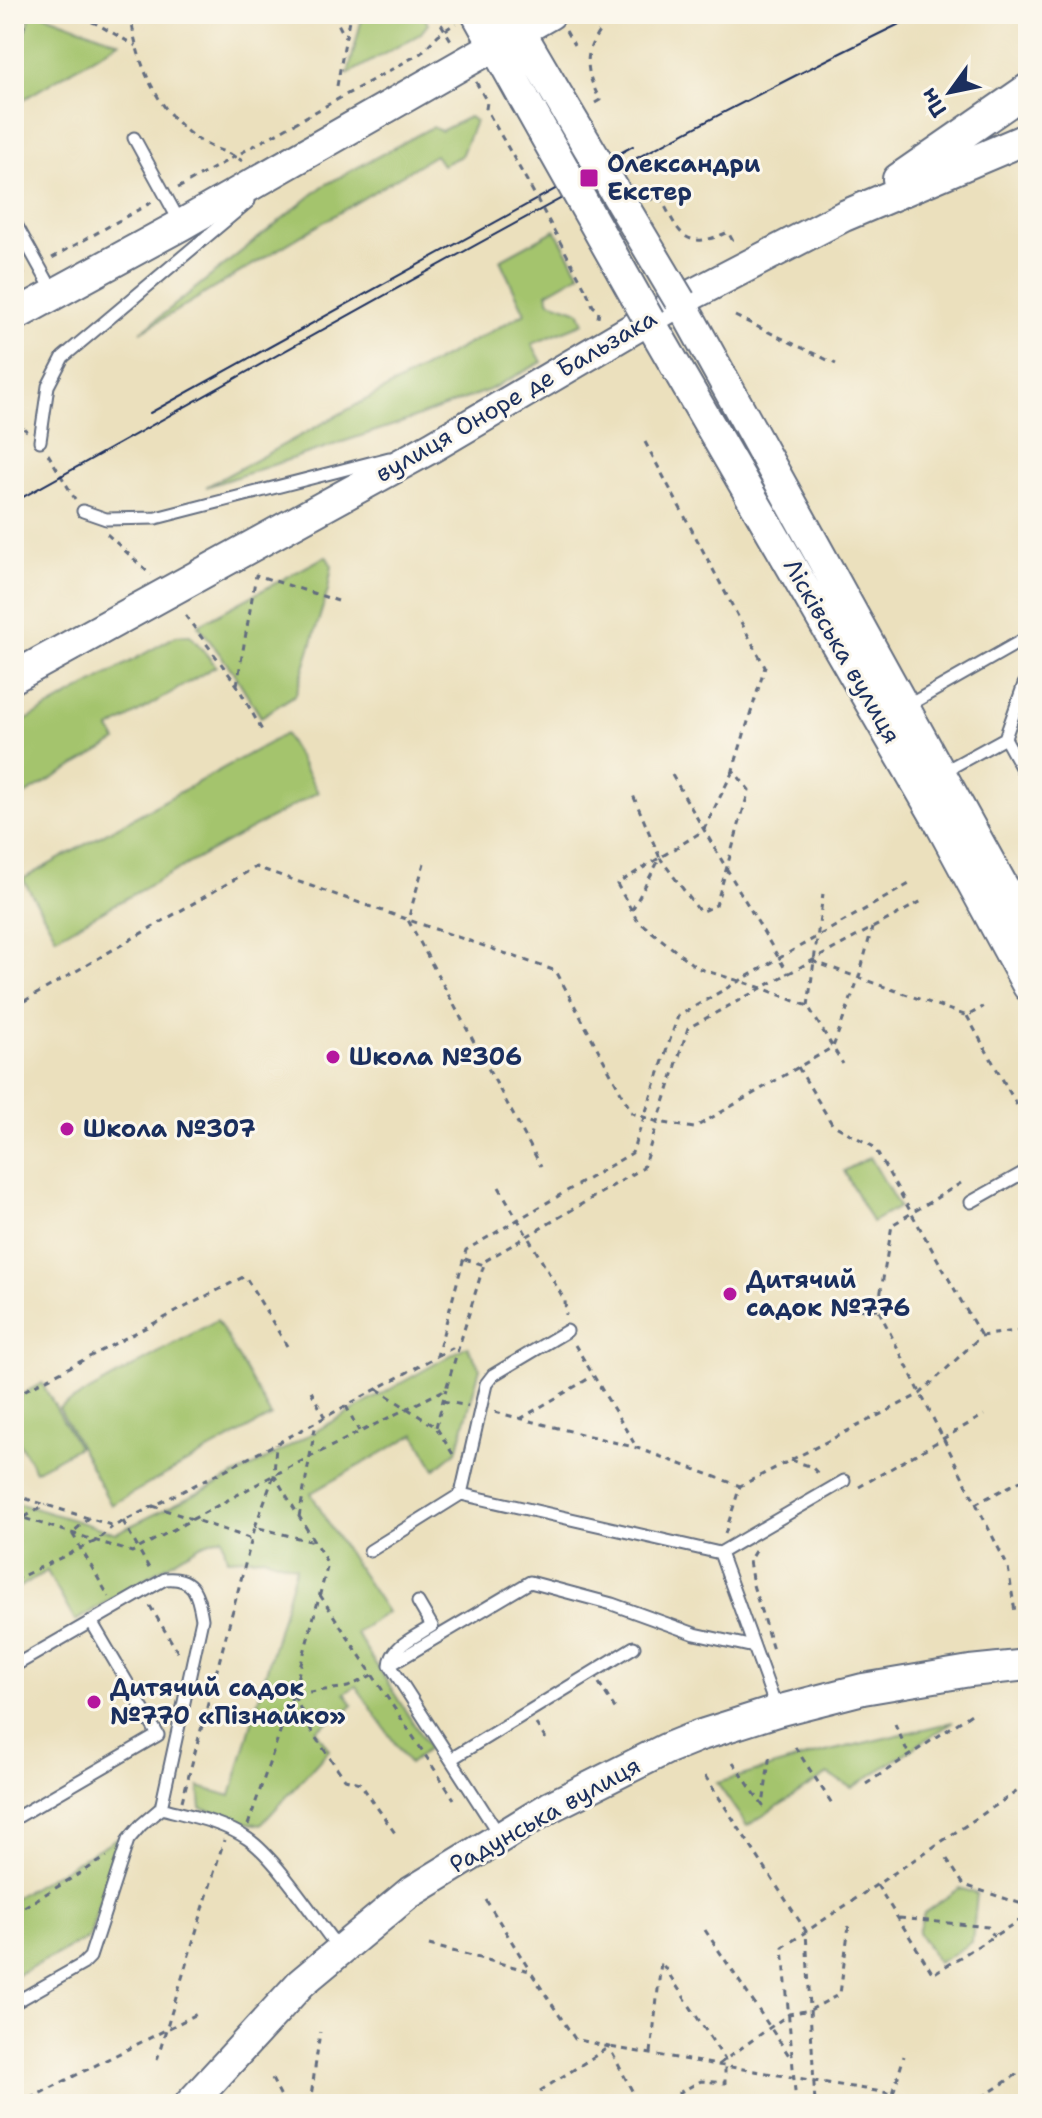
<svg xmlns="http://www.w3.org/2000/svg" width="1042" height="2118" font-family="'Shantell Sans',sans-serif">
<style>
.green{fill:#a4c46d;stroke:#607a66;stroke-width:2}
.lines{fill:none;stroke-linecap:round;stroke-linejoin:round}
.lane-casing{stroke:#646d7f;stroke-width:15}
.secondary-casing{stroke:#646d7f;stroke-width:34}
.path{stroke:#646d7f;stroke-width:3;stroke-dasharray:6 6;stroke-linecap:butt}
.lane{stroke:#fff;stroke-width:11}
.secondary{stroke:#fff;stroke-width:30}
.tram{stroke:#1b2f5e;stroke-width:2}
.secondary-bridge-casing{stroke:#646d7f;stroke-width:34;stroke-linecap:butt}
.path-bridge{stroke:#646d7f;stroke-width:3;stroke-dasharray:6 6;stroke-linecap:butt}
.secondary-bridge{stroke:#fff;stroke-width:30}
.poi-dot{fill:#b5179e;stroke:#fbf7ec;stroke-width:3}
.labels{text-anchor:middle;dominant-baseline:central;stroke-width:6;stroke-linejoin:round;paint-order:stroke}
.poi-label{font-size:24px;font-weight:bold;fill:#1b2f5e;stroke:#fbf7ec;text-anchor:start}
.street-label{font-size:24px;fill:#1b2f5e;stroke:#fbf7ec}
</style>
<rect width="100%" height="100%" fill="#fbf7ec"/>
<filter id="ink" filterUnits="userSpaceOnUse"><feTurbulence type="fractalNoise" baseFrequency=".0125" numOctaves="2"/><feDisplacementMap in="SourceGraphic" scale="16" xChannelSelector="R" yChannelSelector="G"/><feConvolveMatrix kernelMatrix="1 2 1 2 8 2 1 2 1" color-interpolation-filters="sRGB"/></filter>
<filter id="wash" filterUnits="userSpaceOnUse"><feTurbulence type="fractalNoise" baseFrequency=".006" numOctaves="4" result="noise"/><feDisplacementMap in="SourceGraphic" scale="32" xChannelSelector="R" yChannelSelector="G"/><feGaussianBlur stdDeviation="1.8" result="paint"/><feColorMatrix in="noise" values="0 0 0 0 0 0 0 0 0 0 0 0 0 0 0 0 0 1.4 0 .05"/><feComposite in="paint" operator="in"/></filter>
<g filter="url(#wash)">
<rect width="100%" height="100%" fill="#ebe0bd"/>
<path class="green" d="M31 14H43L119 42 14 105V75Z
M363 14H423L428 24 420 34 348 74Z
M469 117 475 121 461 156 442 165 435 155 141 332 323 186 432 127 441 131Z
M555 230 580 274 547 293 550 301 579 311 584 323 532 344 542 362 489 390 403 422 206 487 525 313 500 260Z
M326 556 332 566 328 590 296 694 261 717 234 673 198 625Z
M190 635 216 666 110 729 117 741 16 800 14 727 176 636Z
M285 734 318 792 56 937 23 879Z
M870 1157 899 1207 872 1222 844 1171Z
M217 1320 271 1416 111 1505 59 1408Z
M467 1346 480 1368 457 1451 435 1469 415 1434 311 1493 331 1528 387 1612 356 1633 429 1748 409 1764 356 1686 345 1693 353 1705 316 1730 329 1750 261 1825 238 1821 201 1808 199 1787 231 1796 296 1567 264 1557 227 1559 222 1537 202 1544 75 1621 47 1571 14 1590V1502L116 1533 252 1467Z
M42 1383 78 1447 35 1471 14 1433V1399Z
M953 1722 852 1788 828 1774 747 1826 717 1783 813 1755Z
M119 1837 89 1938 14 1976V1898Z
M960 1888 977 1894 972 1942 938 1963 918 1932 924 1913Z"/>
</g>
<g filter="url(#ink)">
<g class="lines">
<g class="lane-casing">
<path id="lane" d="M134 138 181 224
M14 221 54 293
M40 441 48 386 63 357 249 201
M83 511 106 519 156 518 389 458
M1024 684 1005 738 1028 780
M907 706 1028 637
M943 772 1005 738
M971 1202 1028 1170
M461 1494 486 1384 493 1375 567 1331
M370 1551 461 1494 720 1553 844 1481
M720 1553 777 1710
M418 1602 432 1626C417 1636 391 1646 390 1665L500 1836
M390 1665 530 1582 612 1604 695 1634 754 1647
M14 1666 165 1579C194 1576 198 1594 202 1619L161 1808 141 1825 128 1840 90 1957 83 1964 16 2002
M451 1759 634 1647
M161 1808C191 1816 223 1822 248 1839 276 1858 316 1920 339 1949
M14 1819 158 1735 91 1621"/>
</g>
<g class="secondary-casing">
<path id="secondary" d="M477 14 525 100
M511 16 552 86
M898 179 1028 89
M680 301 1028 932
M14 316 181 225 550 14
M649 320 941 825 1028 986
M14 677 432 447 680 301 844 216 1028 138
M190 2104 301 1983 408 1894 550 1807 666 1749 698 1736 777 1711 863 1689 970 1671 1028 1665"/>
</g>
<path class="path" d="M69 14 95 23 136 46
M131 14C135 62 159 116 202 142 215 150 230 152 242 161
M333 14 345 37
M435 14 452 42
M566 31 574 45
M14 66 27 14
M476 82 487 102 486 109 531 188
M337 86 350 14
M595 103 600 100C586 73 582 54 601 29L596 19
M178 188 421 53 438 35 456 23
M650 200 659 195C679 231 682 253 728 232L735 245
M52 258 154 201
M14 279 25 273
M587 292 593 306 599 311 598 318
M735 316 836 364
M14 421 27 431
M645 442 765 667 733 770 749 790 716 905 700 912 660 858
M48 454 75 499
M107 534 151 575
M185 615 237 685 264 734
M237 685 256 575 338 601
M733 771 703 831 617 884 637 920 697 968 762 988 808 1006 843 1064
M672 775 788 974
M424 863 408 920 541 1166
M632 910 660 858 633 795
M812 961 967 1016 983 1007
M808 1006 823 894
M14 1007 256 867 556 971 632 1113 658 1122 694 1128 833 1047 859 977 872 928
M967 1016 1028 1125
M798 1067 832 1124 874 1147 981 1336
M961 1183 892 1225 878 1309 1008 1567 1015 1612
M499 1187 565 1301 566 1315
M465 1259 484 1265
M837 1311 878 1309
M575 1345 637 1448
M437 1356 458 1345
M377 1389 436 1427 454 1456
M311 1391 325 1418
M14 1396 245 1276 287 1346
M443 1401 468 1406
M346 1406 359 1431
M495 1412 637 1448 740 1486
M520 1419 593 1376
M436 1427 446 1389
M791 1460 812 1467 821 1477
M859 1487 984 1415
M14 1495 114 1526 276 1444 437 1356 466 1250 632 1153 678 1016 911 883
M975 1504 1028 1477
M153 1506 252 1539
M14 1515 132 1552 274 1475 446 1389 485 1261 643 1168 688 1028 922 901
M299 1517 316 1423
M89 1518 72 1533 109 1597
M123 1521 150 1570
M14 1523 46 1505
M255 1527 274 1475
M725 1534 740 1486 920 1394 981 1336 1028 1329
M755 1551 749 1561 753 1585 773 1650
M14 1580 96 1541 112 1527
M320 1595 454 1799
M150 1606 179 1654
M372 1675 348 1687 293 1694 313 1734 345 1779 360 1783 397 1836
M599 1683 616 1710
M536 1724 549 1744
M895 1724 909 1755
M795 1747 833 1805
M733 1762 763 1806 770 1753
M705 1776 806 1931 815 2104
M866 1784 976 1711
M182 1801 255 1527 314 1542
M248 1825 293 1694 328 1564 274 1475 276 1444
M947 1859 964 1885 1028 1906
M877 1885 933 1974 1028 1915
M486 1900 530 1971
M14 1913 107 1857
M899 1918 988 1927 994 1936
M705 1930 790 2057
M429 1945 530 1971 575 2039 609 2047 639 2104
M651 2053 661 1962 725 2060V2083L701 2081 658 2104
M157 2060 224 1840
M719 2064 789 2014 810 2010 840 1994 849 1925
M272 2079 285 2104
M540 2091 609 2047 955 2104
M19 2104 201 2012
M310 2104 320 2032
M796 2104 783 1947 1022 1788V1706
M890 2104 904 2056
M972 2104 1028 2067"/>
<use href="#lane" class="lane"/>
<use href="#secondary" class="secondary"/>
<path class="tram" d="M150 413 633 146
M14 502C314 336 611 163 920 14"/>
<g class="secondary-bridge-casing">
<path id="secondary-bridge" d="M552 86 680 301
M525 100 649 320"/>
</g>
<path class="path-bridge" d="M531 188 587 292"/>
<use href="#secondary-bridge" class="secondary-bridge"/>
</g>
</g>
<g class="poi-dot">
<rect x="579" y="168" width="20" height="20" rx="4"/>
<circle cx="333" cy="1057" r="8"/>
<circle cx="67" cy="1129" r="8"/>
<circle cx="730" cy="1294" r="8"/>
<circle cx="94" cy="1702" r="8"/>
</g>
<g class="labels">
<g class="poi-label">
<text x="607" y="164">Олександри<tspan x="607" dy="28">Екстер</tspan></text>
<text x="349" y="1057">Школа №306</text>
<text x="83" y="1129">Школа №307</text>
<text x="746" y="1280">Дитячий<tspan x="746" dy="28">садок №776</tspan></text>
<text x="110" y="1688">Дитячий садок<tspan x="110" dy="28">№770 «Пізнайко»</tspan></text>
</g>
<g class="street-label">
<text transform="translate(516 396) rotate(-30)">вулиця Оноре де Бальзака</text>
<text transform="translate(842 651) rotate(60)">Лісківська вулиця</text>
<text transform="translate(545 1815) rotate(-29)">Радунська вулиця</text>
</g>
</g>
<rect width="1042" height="2118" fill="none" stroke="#fbf7ec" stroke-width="48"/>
<g transform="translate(950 92) rotate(237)" stroke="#fbf7ec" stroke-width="6" paint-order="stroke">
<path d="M0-6L14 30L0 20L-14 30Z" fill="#1b2f5e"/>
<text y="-12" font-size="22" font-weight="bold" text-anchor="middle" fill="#1b2f5e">Пн</text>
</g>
</svg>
